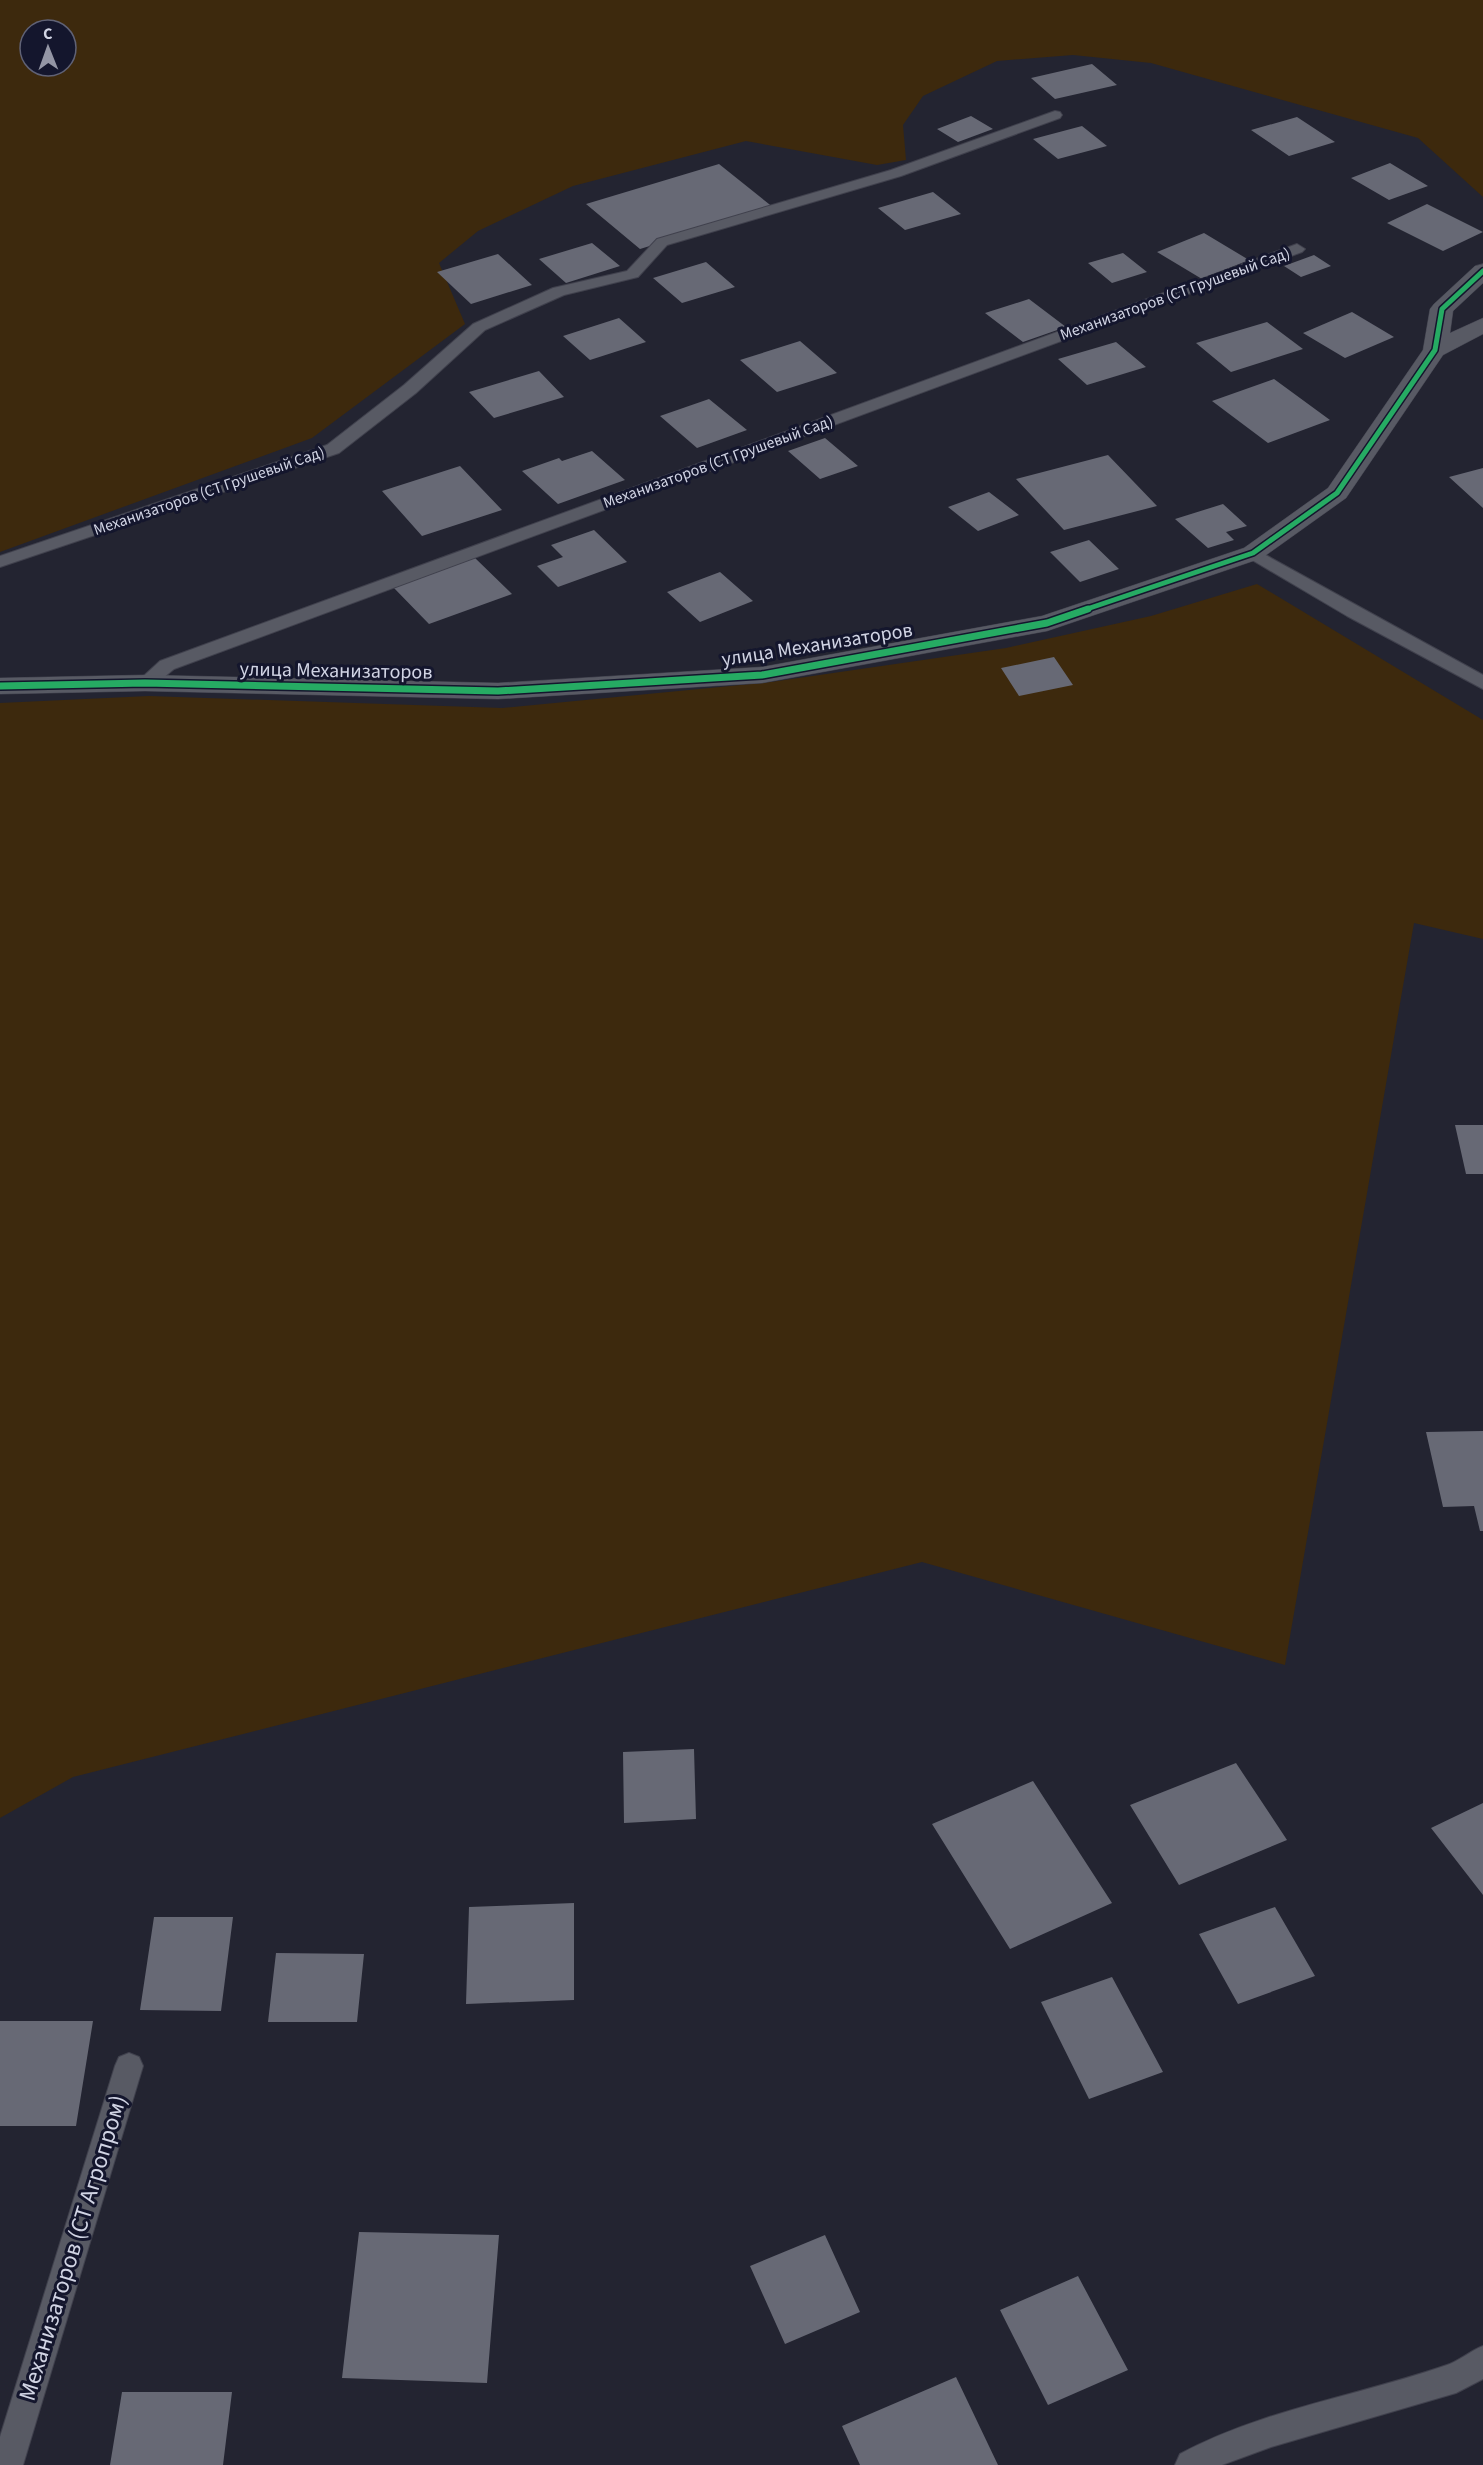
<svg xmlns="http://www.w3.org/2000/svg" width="1483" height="2465" font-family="'Source Sans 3',sans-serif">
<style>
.green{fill:#3d290d;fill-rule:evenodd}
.building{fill:#676975}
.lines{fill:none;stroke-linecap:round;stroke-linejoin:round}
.lane-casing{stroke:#40414d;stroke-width:2}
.street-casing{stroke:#40414d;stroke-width:1}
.lane{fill:#585a64;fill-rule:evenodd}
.street{fill:#585a64;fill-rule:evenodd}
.cycleway-far1-casing{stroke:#14162d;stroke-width:8}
.cycleway-casing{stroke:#14162d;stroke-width:10}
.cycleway-far1{stroke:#26ab63;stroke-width:5}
.cycleway{stroke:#26ab63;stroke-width:7}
.labels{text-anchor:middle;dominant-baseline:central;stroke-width:6;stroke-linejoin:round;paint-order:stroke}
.far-street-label{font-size:16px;fill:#d1d4e4;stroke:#14162d}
.street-label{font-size:20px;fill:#d1d4e4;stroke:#14162d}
.near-street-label{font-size:24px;fill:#d1d4e4;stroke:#14162d}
</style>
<rect width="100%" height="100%" fill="#232431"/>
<path class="green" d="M0 0H1483V197L1418 138 1151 63 1073 55 997 61 923 96 903 125 906 160 877 165 746 141 573 186 478 231 439 263 465 324 312 438 0 552ZM30 30H66V66H30Z
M1257 584 1483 720V939L1414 923 1285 1665 922 1562 73 1777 0 1818V703L149 696 502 708 771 682 1006 648 1151 616Z"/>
<path class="building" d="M1092 64 1117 85 1055 99 1031 78Z
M971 116 993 129 958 142 937 129Z
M1297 117 1335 142 1289 156 1251 130Z
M1082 126 1107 146 1058 159 1033 139Z
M1390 163 1428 186 1389 200 1351 178Z
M719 164 774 208 640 249 586 204Z
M933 192 961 214 905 230 878 208Z
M1427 204 1483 232 1443 251 1387 223Z
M1204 233 1249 260 1202 279 1157 252Z
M592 243 620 266 566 283 539 259Z
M1123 253 1147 272 1112 283 1088 263Z
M498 254 532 285 471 304 437 272Z
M1314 255 1331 266 1301 277 1284 266Z
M706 262 735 287 682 303 653 278Z
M1029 299 1066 327 1023 342 985 313Z
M1352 312 1394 337 1345 358 1303 333Z
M619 318 646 342 590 360 563 336Z
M1267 322 1303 349 1231 372 1196 343Z
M800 341 837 373 777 392 740 360Z
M1116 342 1146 367 1087 385 1058 359Z
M539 371 564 397 494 418 469 392Z
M1274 379 1330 420 1268 443 1212 401Z
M709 399 747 430 697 448 660 416Z
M825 438 858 466 820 479 788 451Z
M592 451 625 480 558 504 522 471 559 458 562 461Z
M1108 455 1157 506 1064 530 1016 479Z
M460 466 502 510 422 536 382 491Z
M1483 468V508L1449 477Z
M989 492 1019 515 978 531 948 507Z
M1223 504 1247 526 1226 532 1234 540 1208 548 1175 519Z
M594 530 627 562 558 587 537 566 563 557 551 545Z
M1089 540 1119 569 1080 582 1050 552Z
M474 557 512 594 429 624 393 587Z
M720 572 753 601 700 622 667 592Z
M1054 657 1073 685 1019 696 1001 668Z
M1455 1125H1483V1174H1466Z
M1483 1431V1531H1480L1474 1506 1443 1507 1426 1432Z
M694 1749 696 1819 624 1823 623 1752Z
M1236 1763 1287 1840 1179 1885 1130 1805Z
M1033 1781 1112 1903 1010 1949 932 1824Z
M1483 1803V1895L1431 1828Z
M574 1903V2000L466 2004 469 1907Z
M1275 1907 1315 1976 1238 2004 1199 1934Z
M154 1917H233L221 2011 140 2010Z
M276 1953 364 1954 357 2022H268Z
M1112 1977 1163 2072 1089 2099 1041 2002Z
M0 2021H93L76 2126H0Z
M359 2232 499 2235 487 2383 342 2378Z
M825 2235 860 2312 785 2344 750 2266Z
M1078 2276 1128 2370 1048 2405 1000 2310Z
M956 2377 998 2465H860L842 2426Z
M122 2392H232L223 2465H110Z"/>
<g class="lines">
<g class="lane-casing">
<path id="lane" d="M1055 111 1060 112 1062 115 1060 118 901 176 667 245 638 277 564 295 485 330 416 393 339 453 0 567V556L327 445 404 385 473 324 553 288 627 271 657 239 891 170Z
M1297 244 1305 249 1302 252 174 669 152 687H138L136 683 160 661Z
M1253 548 1483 675V689L1347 616 1247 557 1244 553 1247 549Z
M129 2053 139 2057 143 2066 23 2465H0V2437L115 2066 119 2057Z
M1483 2346V2379L1456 2393 1271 2447 1222 2465H1175L1180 2454C1264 2409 1358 2396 1447 2365 1459 2361 1470 2351 1483 2346Z"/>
</g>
<g class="street-casing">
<path id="street" d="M1483 264V283L1453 311 1450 333 1483 318V334L1443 355 1346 498 1262 558 1047 631 762 683 498 699 145 691 0 694V678L145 675 498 683 762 667 1042 616 1244 548 1328 488 1423 350 1430 309 1434 304 1475 266Z"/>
</g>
<use href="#lane" class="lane"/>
<use href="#street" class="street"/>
<g class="cycleway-far1-casing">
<path id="cycleway-far1" d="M1084 610 1253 553 1337 493 1435 350 1442 309 1483 271"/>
</g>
<g class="cycleway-casing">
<path id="cycleway" d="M0 686 145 683 498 691 762 675 1047 623 1088 609"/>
</g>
<use href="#cycleway-far1" class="cycleway-far1"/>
<use href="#cycleway" class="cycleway"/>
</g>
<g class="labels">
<g class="far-street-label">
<text transform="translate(1175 294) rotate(-20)">Механизаторов (СТ Грушевый Сад)</text>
<text transform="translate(718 462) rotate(-20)">Механизаторов (СТ Грушевый Сад)</text>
<text transform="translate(209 491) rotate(-19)">Механизаторов (СТ Грушевый Сад)</text>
</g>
<g class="street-label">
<text transform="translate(817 645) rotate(-9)">улица Механизаторов</text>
<text transform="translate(336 671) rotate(1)">улица Механизаторов</text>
</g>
<g class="near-street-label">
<text transform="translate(73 2248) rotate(-73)">Механизаторов (СТ Агропром)</text>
</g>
</g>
<g transform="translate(48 48) rotate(359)"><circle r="28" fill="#14162d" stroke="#606276" stroke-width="1.5"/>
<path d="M0-4.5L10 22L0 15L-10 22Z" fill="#9496a5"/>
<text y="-9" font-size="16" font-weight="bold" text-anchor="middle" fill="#d1d4e4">С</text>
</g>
</svg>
